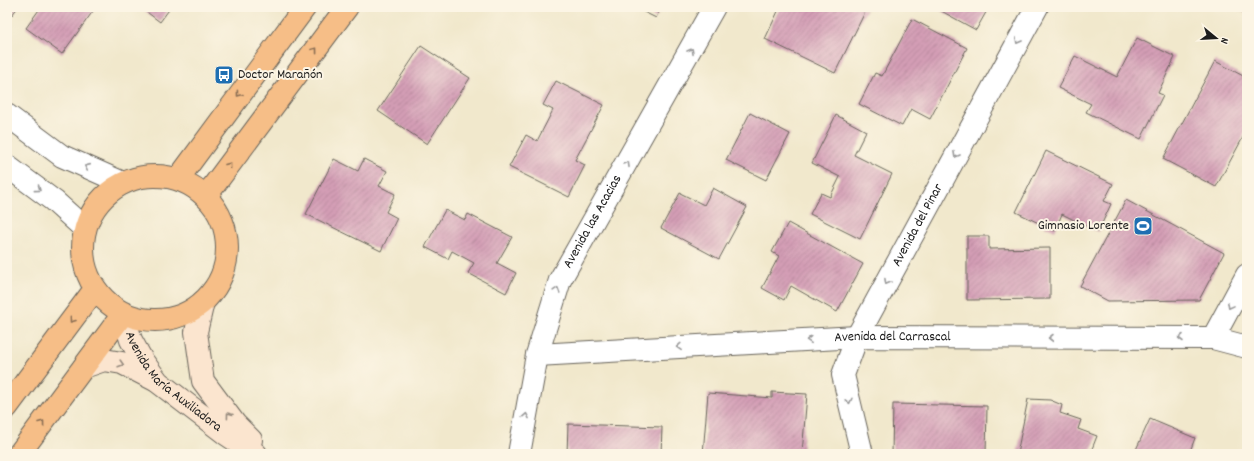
<svg xmlns="http://www.w3.org/2000/svg" width="1254" height="461" font-family="Dekko,sans-serif">
<style>
.building{fill:url(#building-hatch)}
.lines{fill:none;stroke-linecap:round;stroke-linejoin:round}
.street-casing{stroke:#67635a;stroke-width:24}
.secondary-casing{stroke:#67635a;stroke-width:24}
.primary-casing{stroke:#67635a;stroke-width:24}
.street{stroke:#fff;stroke-width:22}
.secondary{stroke:#fbe5cf;stroke-width:22}
.primary{stroke:#f6be87;stroke-width:22}
.oneway{stroke:#999}
.oneway2{stroke:#896d52}
.oneway3{stroke:#978b7e}
.labels{text-anchor:middle;dominant-baseline:central;stroke-width:4;stroke-linejoin:round;paint-order:stroke}
.poi-label{font-size:14px;fill:#1c1c1c;stroke:#fcf5e5;text-anchor:start}
.street-label{font-size:14px;fill:#1c1c1c;stroke:#fcf5e5}
</style>
<defs>
<pattern id="building-hatch" width="6" height="6" patternUnits="userSpaceOnUse"><rect width="6" height="6" fill="#d49eb6"/><path d="M-1 1l2-2M0 6l6-6M5 7l2-2" fill="none" stroke="#ab8093"/></pattern>
</defs>
<rect width="100%" height="100%" fill="#fcf5e5"/>
<filter id="ink" filterUnits="userSpaceOnUse"><feTurbulence type="fractalNoise" baseFrequency=".025" numOctaves="2"/><feDisplacementMap in="SourceGraphic" scale="8" xChannelSelector="R" yChannelSelector="G"/><feConvolveMatrix kernelMatrix="1 2 1 2 8 2 1 2 1" color-interpolation-filters="sRGB"/></filter>
<filter id="wash" filterUnits="userSpaceOnUse"><feTurbulence type="fractalNoise" baseFrequency=".012" numOctaves="4" result="noise"/><feDisplacementMap in="SourceGraphic" scale="16" xChannelSelector="R" yChannelSelector="G"/><feGaussianBlur stdDeviation="0.9" result="paint"/><feColorMatrix in="noise" values="0 0 0 0 0 0 0 0 0 0 0 0 0 0 0 0 0 1.4 0 .05"/><feComposite in="paint" operator="in"/></filter>
<g filter="url(#wash)">
<rect width="100%" height="100%" fill="#f1e8cc"/>
<g id="blocks">
<path class="building" d="M7 7H18L12 15 7 12Z
M41 7H96L62 54 26 28Z
M140 7H171L160 22Z
M634 7H661L656 18Z
M780 7H859L866 10 835 73 765 39Z
M934 7H989L976 30Z
M1233 7H1247V14Z
M912 19 967 48 930 119 911 109 902 126 859 104 875 73 882 76Z
M1137 38 1175 57 1158 93 1163 95 1141 139 1086 112 1091 104 1058 88 1075 56 1117 77Z
M421 46 470 78 427 144 378 111Z
M1215 61 1247 78V130L1216 187 1163 159Z
M556 81 604 105 575 160 585 165 569 197 509 167 526 135 537 141 553 110 543 105Z
M750 113 790 134 766 180 726 160Z
M836 115 866 131 854 155 892 174 860 239 810 214 821 193 830 197 840 177 812 163Z
M1046 151 1113 184 1104 201 1111 204 1098 232 1062 214 1055 231 1016 212Z
M334 159 358 171 364 159 387 171 379 186 395 194 386 212 397 218 381 251 306 214Z
M713 188 747 207 719 259 661 228 680 193 704 205Z
M1126 200 1224 253 1199 300 1108 301 1080 286Z
M445 210 465 220 468 214 512 237 497 263 516 273 506 293 468 273 474 263 452 251 448 259 425 247Z
M788 223 863 264 837 312 791 286 784 300 762 288 779 256 772 252Z
M967 236H989V249L1050 248V299L967 300Z
M772 392 807 394 802 454H703L708 393 772 398Z
M1028 399 1050 400 1062 405 1060 413 1081 420 1078 429 1097 436 1090 454H1017Z
M893 404 987 406 986 454H892Z
M1150 419 1195 438 1189 454H1134Z
M568 424 662 427 661 454H567Z"/>
</g>
</g>
<g filter="url(#ink)">
<use href="#blocks" fill-opacity="0" stroke="#67635a" stroke-width="1"/>
<g class="lines">
<g class="street-casing">
<g id="street">
<path d="M7 115 62 156 123 183"/>
<path d="M7 166 54 201 85 229"/>
<path d="M1213 338 1247 275"/>
<path id="s1" d="M537 355 857 337 1213 338 1247 347"/>
<path id="s2" d="M519 454 537 355 560 280 714 7"/>
<path id="s3" d="M862 454 843 375 857 337 1037 7"/>
</g>
</g>
<g class="secondary-casing">
<g id="secondary">
<path d="M203 302 196 332 203 381 235 424 251 440"/>
<path id="s4" d="M123 314 131 340 142 360 158 382 226 434 256 454"/>
<path d="M84 367 104 360 122 363 155 380"/>
</g>
</g>
<g class="primary-casing">
<path id="primary" d="M83 248a72 72 0 1 1 144 0a72 72 0 1 1-144 0Z
M178 179 305 7
M206 196 347 7
M7 407 95 289
M19 454 123 314"/>
</g>
<use href="#street" class="street"/>
<use href="#secondary" class="secondary"/>
<use href="#primary" class="primary"/>
</g>
<defs><path id="oneway-chevron" d="M-2-3.5L2.5 0L-2 3.5" fill="none" stroke-width="1.6" stroke-linecap="round" stroke-linejoin="round"/></defs>
<g class="oneway">
<use href="#oneway-chevron" transform="translate(1018 41) rotate(119)"/>
<use href="#oneway-chevron" transform="translate(691 51) rotate(-61)"/>
<use href="#oneway-chevron" transform="translate(956 155) rotate(119)"/>
<use href="#oneway-chevron" transform="translate(627 164) rotate(-60)"/>
<use href="#oneway-chevron" transform="translate(87 167) rotate(-156)"/>
<use href="#oneway-chevron" transform="translate(38 189) rotate(36)"/>
<use href="#oneway-chevron" transform="translate(887 282) rotate(119)"/>
<use href="#oneway-chevron" transform="translate(557 290) rotate(-73)"/>
<use href="#oneway-chevron" transform="translate(1230 306) rotate(118)"/>
<use href="#oneway-chevron" transform="translate(1051 338) rotate(-180)"/>
<use href="#oneway-chevron" transform="translate(1181 338) rotate(-180)"/>
<use href="#oneway-chevron" transform="translate(809 340) rotate(177)"/>
<use href="#oneway-chevron" transform="translate(679 347) rotate(177)"/>
<use href="#oneway-chevron" transform="translate(849 401) rotate(77)"/>
<use href="#oneway-chevron" transform="translate(526 416) rotate(-80)"/>
</g>
<g class="oneway2">
<use href="#oneway-chevron" transform="translate(315 50) rotate(-53)"/>
<use href="#oneway-chevron" transform="translate(239 94) rotate(127)"/>
<use href="#oneway-chevron" transform="translate(229 165) rotate(-53)"/>
<use href="#oneway-chevron" transform="translate(72 320) rotate(127)"/>
<use href="#oneway-chevron" transform="translate(42 423) rotate(-53)"/>
</g>
<g class="oneway3">
<use href="#oneway-chevron" transform="translate(121 364) rotate(17)"/>
<use href="#oneway-chevron" transform="translate(229 415) rotate(-127)"/>
</g>
</g>
<defs>
<g id="bus-square" transform="scale(1)"><rect x="-9" y="-9" width="18" height="18" rx="4" fill="#1f6fb2" stroke="#fcf5e5"/><path d="M-5-6H5V4H4V6H2V4H-2V6H-4V4H-5ZM-3.5-4V0h7V-4ZM-3.5 1.2v1.5H-2V1.2ZM2 1.2v1.5H3.5V1.2Z" fill="#fff"/></g>
<g id="stadium-square" transform="scale(1)"><rect x="-9" y="-9" width="18" height="18" rx="4" fill="#1f6fb2" stroke="#fcf5e5"/><path d="M0-5a6.5 5 0 1 0 0 10a6.5 5 0 1 0 0-10ZM-3.5-1.8h7v3.6h-7Z" fill="#fff"/></g>
</defs>
<g fill-rule="evenodd">
<use href="#bus-square" x="224" y="75"/>
<use href="#stadium-square" x="1143" y="226"/>
</g>
<g class="labels">
<g class="poi-label">
<text x="238" y="75">Doctor Marañón</text>
<text x="1129" y="226" text-anchor="end">Gimnasio Lorente</text>
</g>
<g class="street-label">
<text stroke="none"><textPath href="#s2" startOffset="246">Avenida las Acacias</textPath></text>
<text stroke="none"><textPath href="#s3" startOffset="249">Avenida del Pinar</textPath></text>
<text stroke="none"><textPath href="#s1" startOffset="356">Avenida del Carrascal</textPath></text>
<text stroke="none"><textPath href="#s4" startOffset="87">Avenida María Auxiliadora</textPath></text>
</g>
</g>
<rect width="1254" height="461" fill="none" stroke="#fcf5e5" stroke-width="24"/>
<g transform="translate(1216 38) rotate(108)" stroke="#fcf5e5" stroke-width="3" paint-order="stroke">
<path d="M0-3L7 15L0 10L-7 15Z" fill="#1c1c1c"/>
<text y="-6" font-size="11" font-weight="bold" text-anchor="middle" fill="#1c1c1c">N</text>
</g>
</svg>
